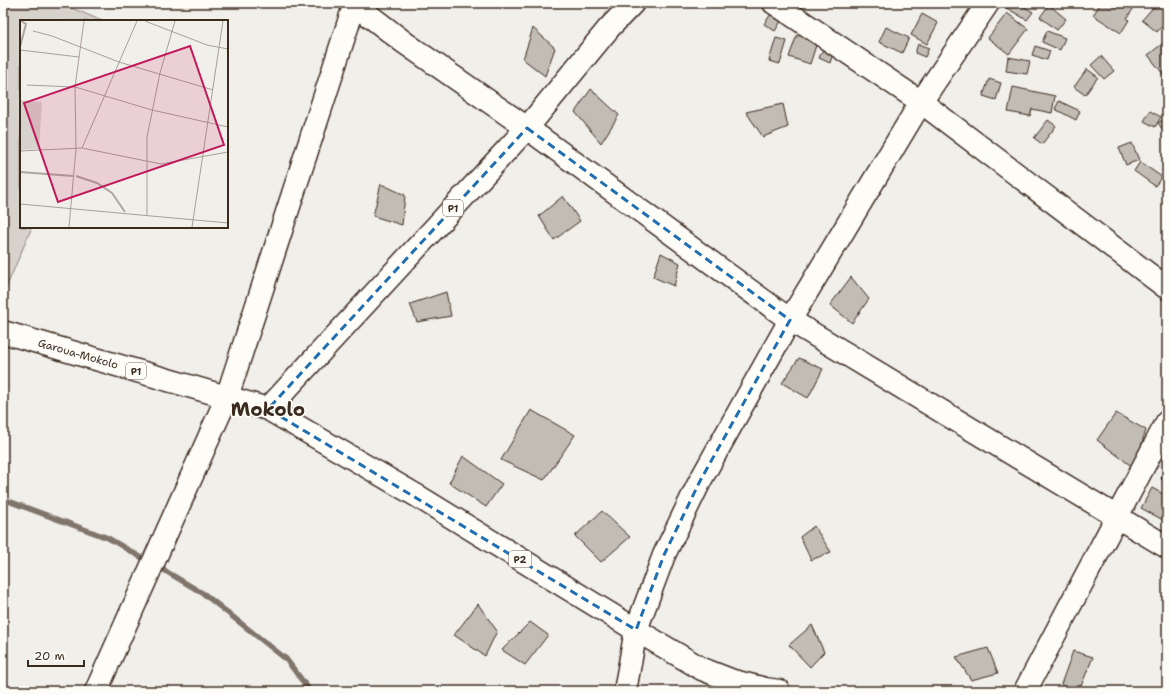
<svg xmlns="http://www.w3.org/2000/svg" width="1170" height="694" font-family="'Shantell Sans',sans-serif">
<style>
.green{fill:#d7d2cc;stroke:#897e75}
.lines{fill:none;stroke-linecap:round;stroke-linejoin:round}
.stream{stroke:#80746b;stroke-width:5.5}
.building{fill:#c1bcb4;stroke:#3b2a1e}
.minor-casing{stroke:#3b2a1e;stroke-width:25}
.primary-casing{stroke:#3b2a1e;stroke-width:25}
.minor{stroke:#fdfcf7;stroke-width:22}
.primary{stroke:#fdfcf7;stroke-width:22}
.marked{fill:none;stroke:#1f6fb2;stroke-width:3;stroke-dasharray:8 5;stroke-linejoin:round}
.labels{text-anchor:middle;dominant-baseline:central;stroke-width:3.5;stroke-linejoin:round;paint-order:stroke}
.shield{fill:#fdfcf7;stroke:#75695f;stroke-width:1}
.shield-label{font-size:10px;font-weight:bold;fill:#3b2a1e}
.street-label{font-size:11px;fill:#3b2a1e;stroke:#fdfcf7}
.town-label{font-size:19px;font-weight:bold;fill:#3b2a1e;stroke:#fdfcf7}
.inset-river{fill:none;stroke:#aea69f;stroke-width:2}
.inset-road{fill:none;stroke:#a8a098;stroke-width:1}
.view{fill:#c2185b;fill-opacity:0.15;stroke:#c2185b;stroke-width:2}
.inset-edge{fill:none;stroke:#3b2a1e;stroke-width:2}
</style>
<rect width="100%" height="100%" fill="#f1efea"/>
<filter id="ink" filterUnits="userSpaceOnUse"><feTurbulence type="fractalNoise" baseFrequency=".025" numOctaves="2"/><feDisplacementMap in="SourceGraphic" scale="8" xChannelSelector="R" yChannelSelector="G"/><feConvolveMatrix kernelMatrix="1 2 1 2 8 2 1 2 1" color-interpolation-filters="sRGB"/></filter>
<g filter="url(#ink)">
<path class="green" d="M3 3H60L102 21H21V227H32L3 295Z"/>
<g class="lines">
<path class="stream" d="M3 499 108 538 149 562
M157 566 204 594 286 659 310 691"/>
</g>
<path class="building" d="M3 3H9L4 29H3Z
M853 3H862V5L854 7Z
M1008 3H1018L1033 12 1027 20 1005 7Z
M1101 3H1137L1127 18 1129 20 1121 33 1093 15Z
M1157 3 1167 4V20L1157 32 1142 20Z
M1049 5 1066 19 1057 30 1040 17Z
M1007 13 1028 29 1009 54 988 38Z
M771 14 781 21 775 31 764 24Z
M922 14 938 23 927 44 911 35Z
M886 27 909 38 902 53 879 42Z
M533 28 555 48 545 76 523 59Z
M1047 31 1065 38 1060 50 1042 42Z
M797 35 817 42 810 64 789 57Z
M776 38 787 41 780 64 769 61Z
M1167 40V79L1148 55Z
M918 44 929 48 925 57 915 53Z
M1035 46 1050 51 1047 60 1032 55Z
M824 47 834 51 830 63 819 58Z
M1101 56 1114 71 1104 79 1091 65Z
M1008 57 1030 61 1027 74 1006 71Z
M1087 69 1098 77 1085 95 1074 87Z
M989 79 1001 83 996 100 983 96Z
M1013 87 1055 96 1052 113 1032 109 1030 116 1008 112Z
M591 89 619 115 601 143 575 112Z
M1059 101 1080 111 1076 120 1055 109Z
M783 104 788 127 763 137 746 112Z
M1167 107V136L1158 123 1167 117 1162 111Z
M1150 111 1161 117 1155 127 1144 121Z
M1048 120 1056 126 1042 144 1034 138Z
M1132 143 1139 160 1126 165 1119 148Z
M1140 162 1162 177 1155 186 1134 171Z
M381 184 405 195 402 225 373 216Z
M563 196 580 221 554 240 539 216Z
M661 253 680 263 674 286 653 277Z
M851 277 869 299 852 323 830 305Z
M446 292 451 316 417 322 410 304Z
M799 358 823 369 808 398 782 383Z
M531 410 575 435 544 480 501 460Z
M1116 413 1146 430 1134 468 1097 440Z
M463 456 502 484 486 507 449 483Z
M1167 464V482L1161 479Z
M1152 488 1167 496V514L1163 520 1141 508Z
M602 511 630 537 601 562 575 536Z
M814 526 831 552 811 560 800 537Z
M478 604 497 631 485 656 454 635Z
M530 622 548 635 525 665 502 650Z
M812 625 824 652 810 667 789 645Z
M988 648 998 673 971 680 956 657Z
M1073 651 1093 657 1081 686 1084 691H1066L1061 684Z"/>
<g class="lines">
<g class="minor-casing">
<path id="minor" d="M353 3 405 43 527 128 790 320 1167 547
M774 3 921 102 1167 288
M96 691 227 397 355 3
M625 691 636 630 664 555 700 481 790 320 921 102 988 3
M1025 691 1167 422"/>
</g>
<g class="primary-casing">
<path id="primary" d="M3 332 268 409 419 497 636 630 702 669 733 681 765 689 779 691
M268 409 527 128 609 28 633 3"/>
</g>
<use href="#minor" class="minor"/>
<use href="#primary" class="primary"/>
</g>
</g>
<path class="marked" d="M527 128 790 320 700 481 664 555 636 630 268 409Z"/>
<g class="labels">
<g class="shield">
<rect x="443" y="200" width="20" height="16" rx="3"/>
<rect x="126" y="363" width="20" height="16" rx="3"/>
<rect x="509" y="551" width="22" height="16" rx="3"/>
</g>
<g class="shield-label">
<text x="453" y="208">P1</text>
<text x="136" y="371">P1</text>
<text x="520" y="559">P2</text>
</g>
<g class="street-label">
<text transform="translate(78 354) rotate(16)">Garoua-Mokolo</text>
</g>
<g class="town-label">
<text x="268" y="409">Mokolo</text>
</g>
</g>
<g transform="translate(20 20)">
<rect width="208" height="208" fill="#f1efea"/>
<path d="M0 80 22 82 19 129 0 130Z" fill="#d7d2cc"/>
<path class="inset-river" d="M0 27 6 4 1 1M0 152 53 156M56 156 77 163 92 173 105 192"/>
<path class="inset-road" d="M125 1 187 25 208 29M13 11 32 16 99 42 193 70M0 30 59 37M7 65 55 67 132 90 208 107M62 128 117 1M0 131 62 128 141 144 208 132M0 184 208 203M127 195V117L140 53 155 1M49 207 56 129 55 67 64 1M172 207 203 1"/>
<path class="view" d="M170 26 204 125 38 182 4 83Z"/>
<rect width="208" height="208" class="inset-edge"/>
</g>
<rect width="1170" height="694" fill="none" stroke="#fdfcf7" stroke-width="16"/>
<rect x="8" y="8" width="1154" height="678" fill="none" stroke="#3b2a1e" stroke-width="1.5" filter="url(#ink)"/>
<path d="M28 660v6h56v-6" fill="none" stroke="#3b2a1e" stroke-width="2"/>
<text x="34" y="660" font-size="12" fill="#3b2a1e" stroke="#fdfcf7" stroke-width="3" paint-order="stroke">20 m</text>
</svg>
